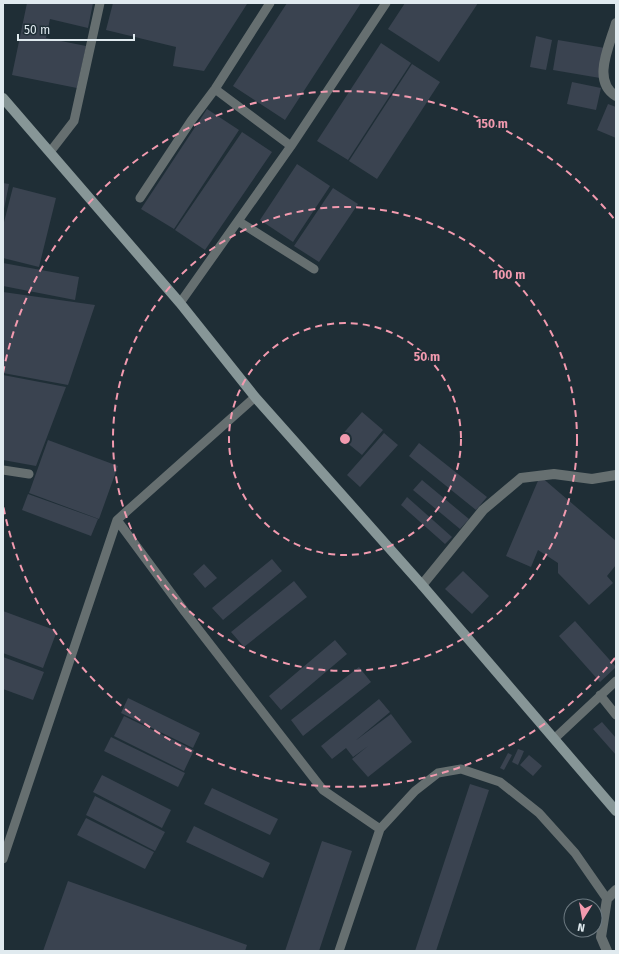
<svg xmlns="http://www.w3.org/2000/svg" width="619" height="954" font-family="'Fira Sans',sans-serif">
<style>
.building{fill:#3a4350}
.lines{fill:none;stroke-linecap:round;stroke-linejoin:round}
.lane{stroke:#666f70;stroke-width:9}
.street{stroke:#666f70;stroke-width:10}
.secondary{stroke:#879697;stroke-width:10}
.ring{fill:none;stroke:#f29aaf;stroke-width:2;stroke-dasharray:7 5}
.centre{fill:#f29aaf;stroke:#1f2e36;stroke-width:2}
.ring-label{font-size:12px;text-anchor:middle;font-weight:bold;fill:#f29aaf;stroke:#1f2e36;stroke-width:3.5;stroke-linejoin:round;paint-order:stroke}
</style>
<rect width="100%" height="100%" fill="#1f2e36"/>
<path class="building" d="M27 3H93L88 28 50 19 46 38 86 46 77 88 12 75Z
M113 3H240L247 4 204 71 173 66 176 47 106 30Z
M287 3H361L285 120 233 86Z
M405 3H478L439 62 388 29Z
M536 36 552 40 546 70 530 67Z
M558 40 605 48 600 78 553 70Z
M381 43 411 63 348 160 317 141Z
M412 64 440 82 377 179 349 161Z
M572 82 601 88 596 110 567 104Z
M608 104 616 107V138L597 130Z
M207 109 239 130 174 229 141 209Z
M242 132 272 152 205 250 175 230Z
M297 164 330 186 293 242 260 220Z
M3 183 9 184 4 209H3Z
M13 187 56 198 39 267 3 258V226Z
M333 188 358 204 319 262 294 246Z
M3 263 79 277 75 300 3 286Z
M3 292 95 305 68 385 3 373Z
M3 375 66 387 36 466 3 460Z
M362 412 383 430 362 455 340 437Z
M384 433 398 445 360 487 347 475Z
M48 440 118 466 99 519 29 493Z
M419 443 487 497 476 510 409 456Z
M540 476 616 541V565L607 576 613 583 589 605 558 573V563L538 550 531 567 506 556Z
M422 480 469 519 460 529 413 490Z
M28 494 98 519 91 536 22 510Z
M407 497 452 537 445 544 401 505Z
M272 559 282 571 223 620 212 608Z
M204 564 217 578 205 588 193 574Z
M463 571 489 596 472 614 445 589Z
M294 581 307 597 244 647 231 632Z
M3 611 57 631 43 668 3 653Z
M575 621 616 667 600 682 559 636Z
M335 640 347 654 281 710 269 696Z
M3 657 44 672 33 700 3 689Z
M359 667 371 682 303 736 291 720Z
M128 698 200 733 193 748 121 713Z
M379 699 390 712 355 741 391 714 412 742 368 777 352 759 368 746 353 757 346 748 332 759 321 746Z
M124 716 194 750 184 771 114 736Z
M602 722 616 738V755L593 729Z
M111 737 185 773 178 787 104 751Z
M518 749 524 751 518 765 512 762Z
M508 753 512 755 504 770 500 768Z
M529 755 542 766 533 776 520 765Z
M102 775 171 810 162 828 93 792Z
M470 784 489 790 436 951H415Z
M212 788 278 819 270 835 204 804Z
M95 796 165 832 155 851 86 815Z
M86 818 154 852 145 869 77 835Z
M194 826 270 863 263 878 186 842Z
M322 841 352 851 319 951H285Z
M68 881 247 945 245 951H43Z"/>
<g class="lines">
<path class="lane" d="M215 89 291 146
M50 152 74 121 100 3
M140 198 191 121 215 89 270 3
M238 221 314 269
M180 303 291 146 386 3
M3 470 29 474
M117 520 185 612 323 790 380 829
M600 695 616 715
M554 739 616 681
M3 859 117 520 255 397
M339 951 380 829 415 791 438 773 461 769 500 782 539 813 575 853 607 899"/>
<path class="street" d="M616 23C610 45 591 81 616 96
M422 585 483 510 521 478 554 474 592 479 616 475
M607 951 601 937 607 899 616 890"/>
<path class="secondary" d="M3 98 180 303 255 397 422 585 616 811"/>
</g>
<g class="ring">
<circle cx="345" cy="439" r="116"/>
<circle cx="345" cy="439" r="232"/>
<path d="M615 658A348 348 0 0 1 3 505M3 373A348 348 0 0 1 615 220"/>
</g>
<circle cx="345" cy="439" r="6" class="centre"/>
<g class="ring-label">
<text x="492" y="128">150 m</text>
<text x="509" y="279">100 m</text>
<text x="427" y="361">50 m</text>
</g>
<rect width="619" height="954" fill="none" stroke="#e0eaef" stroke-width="8"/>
<g transform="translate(583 918) rotate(191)"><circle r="19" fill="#1f2e36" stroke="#6c7980"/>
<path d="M0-3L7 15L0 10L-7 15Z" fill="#f29aaf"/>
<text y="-6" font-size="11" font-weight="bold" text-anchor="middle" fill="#e0eaef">N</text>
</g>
<path d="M18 34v6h116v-6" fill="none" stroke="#e0eaef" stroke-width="2"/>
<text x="24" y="34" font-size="12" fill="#e0eaef" stroke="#1f2e36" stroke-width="3" paint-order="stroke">50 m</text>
</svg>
